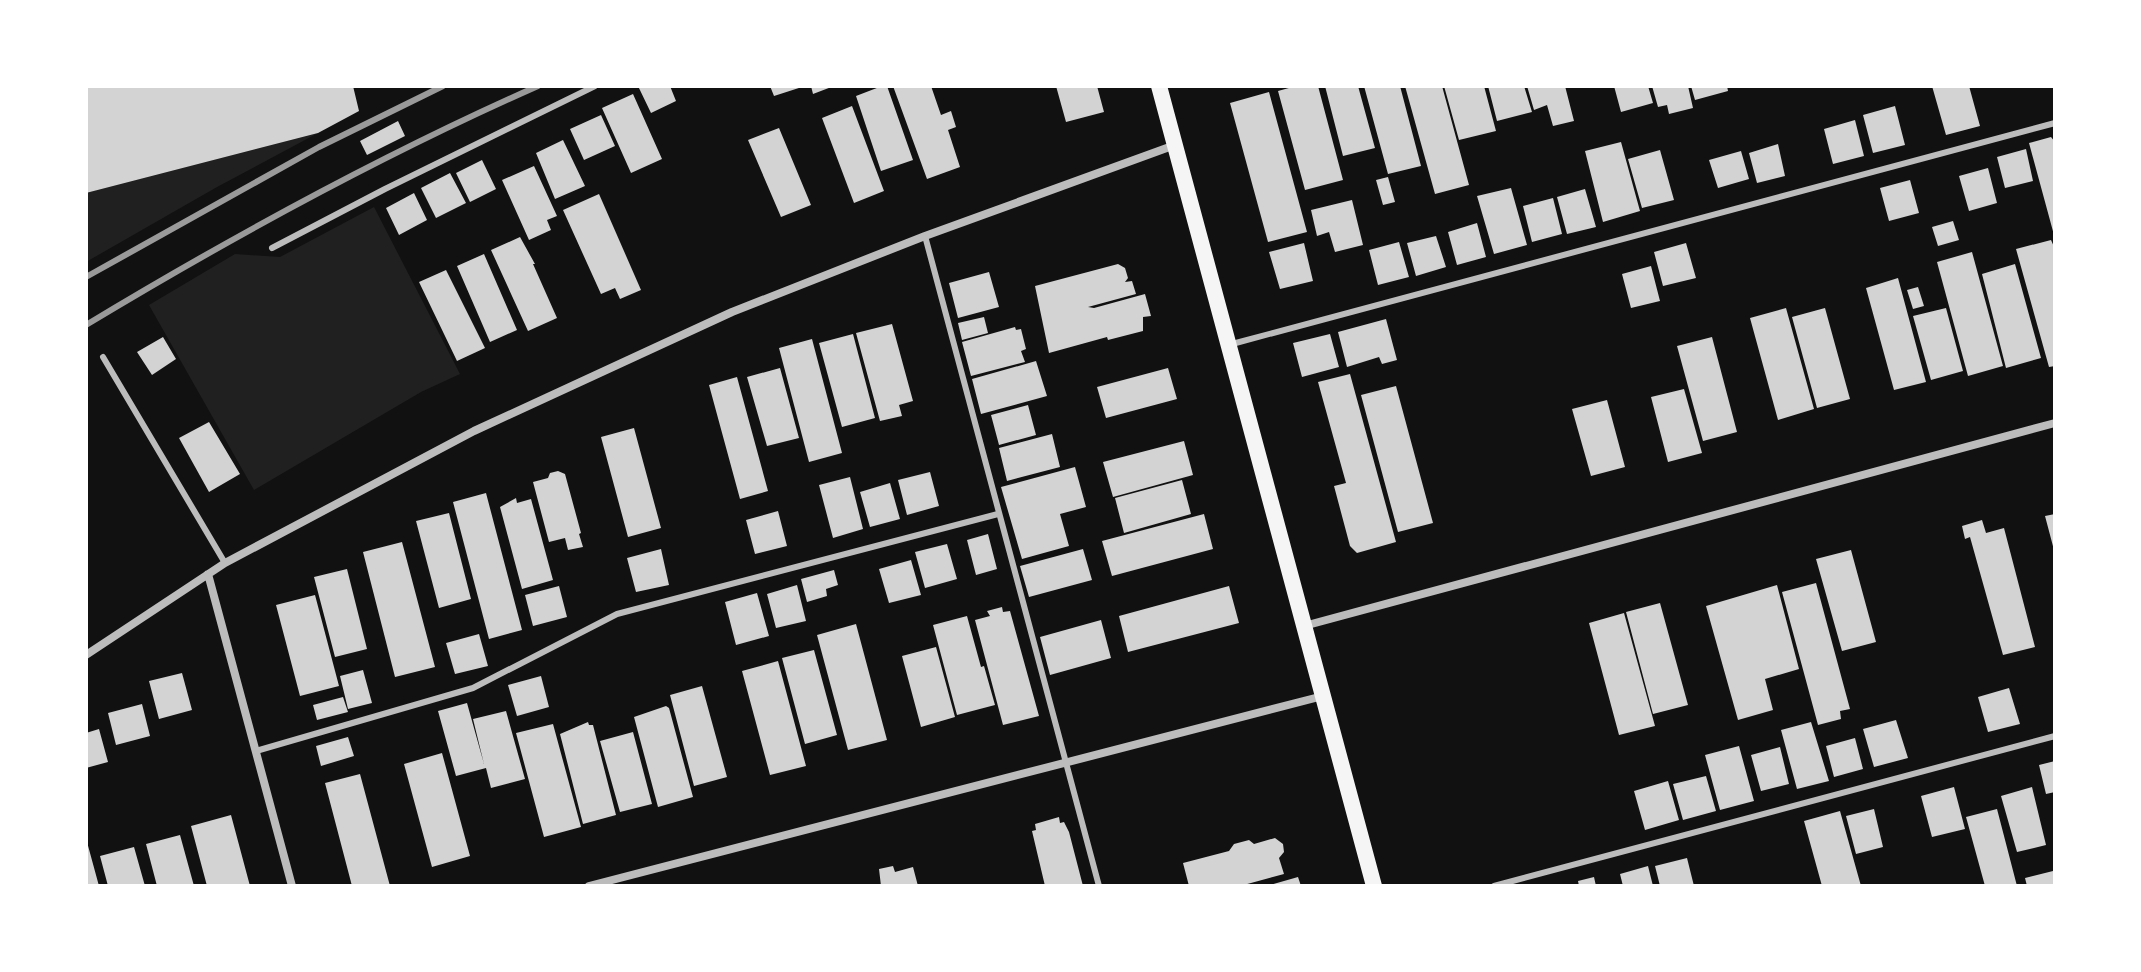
<svg xmlns="http://www.w3.org/2000/svg" width="2141" height="972" font-family="'PT Serif',serif">
<style>
.green{fill:#202020}
.building{fill:#d3d3d3}
.lines{fill:none;stroke-linecap:round;stroke-linejoin:round}
.service{stroke:#bcbcbc;stroke-width:6}
.minor{stroke:#bcbcbc;stroke-width:8}
.secondary{stroke:#f5f5f5;stroke-width:16}
.rail{stroke:#9a9a9a;stroke-width:6}
</style>
<rect width="100%" height="100%" fill="#111"/>
<path class="green" d="M318 133 217 187 86 262V193Z
M374 207 460 374 421 392 254 490 149 305 235 254 280 257Z"/>
<path class="building" d="M86 86H353L359 111 318 133 86 193Z
M638 86H670L676 101 651 113Z
M770 86H802V87L774 96Z
M811 86H834L813 94Z
M882 86H887L913 160 881 171 856 96Z
M893 86H931L941 115 951 111 956 127 948 130 960 167 927 179Z
M1056 86H1097L1104 112 1066 122Z
M1296 86H1318L1343 180 1305 190 1278 91Z
M1325 86H1358L1375 148 1343 156Z
M1364 86H1400L1421 166 1388 174Z
M1405 86H1442L1469 185 1435 194Z
M1444 86H1484L1496 131 1459 140Z
M1488 86H1524L1532 112 1497 121Z
M1527 86H1565L1574 121 1553 126 1547 105 1534 110Z
M1614 86H1648L1653 103 1621 112Z
M1652 86H1688L1693 108 1669 114 1667 105 1658 107Z
M1691 86H1727L1728 91 1695 100Z
M1932 86H1969L1980 126 1946 135Z
M1269 92 1307 232 1268 242 1230 103Z
M633 94 662 159 631 173 602 108Z
M852 106 884 191 854 203 822 118Z
M1895 106 1905 145 1873 153 1863 115Z
M601 115 615 146 584 160 570 129Z
M1855 120 1864 156 1833 164 1824 129Z
M398 121 405 136 367 155 360 141Z
M779 128 811 205 781 217 748 140Z
M2051 137 2055 142 2054 235 2029 143Z
M563 140 585 186 555 199 536 153Z
M1621 142 1640 211 1603 222 1585 151Z
M1778 144 1785 176 1757 183 1749 153Z
M2026 149 2033 181 2005 188 1997 157Z
M1660 150 1674 200 1642 208 1628 159Z
M1741 151 1749 179 1718 188 1709 160Z
M482 160 496 189 470 202 456 173Z
M534 166 557 216 547 220 551 230 529 240 502 180Z
M1988 168 1997 203 1969 211 1959 176Z
M450 173 466 203 436 218 421 188Z
M1388 177 1395 202 1383 205 1376 180Z
M1910 180 1919 213 1889 221 1880 188Z
M1511 188 1527 245 1494 254 1477 196Z
M1585 189 1596 227 1567 234 1557 197Z
M414 193 427 220 399 235 386 208Z
M599 194 641 290 620 299 615 288 601 294 563 210Z
M1553 198 1562 234 1532 242 1523 206Z
M1352 200 1363 245 1335 252 1329 232 1317 236 1311 210Z
M1953 221 1959 240 1938 246 1932 227Z
M1477 223 1486 257 1457 265 1448 232Z
M1436 236 1446 267 1416 276 1407 243Z
M520 237 535 264H533L557 318 528 331 491 250Z
M2051 240 2055 249V366L2049 367 2016 249Z
M1399 242 1409 277 1378 285 1369 250Z
M1304 243 1313 281 1280 289 1269 252Z
M1686 243 1696 278 1663 286 1654 252Z
M1972 252 2003 366 1968 376 1937 262Z
M484 254 517 330 490 342 457 266Z
M1118 264 1125 268 1128 278 1125 282 1132 281 1136 294 1088 307 1094 308 1145 294 1151 316 1143 317V331L1108 340 1107 337 1049 353 1035 286Z
M2015 264 2041 358 2006 368 1982 274Z
M1651 266 1660 301 1631 308 1622 274Z
M446 270 485 348 457 361 419 282Z
M989 272 999 307 958 318 949 283Z
M1898 278 1926 382 1894 390 1866 288Z
M1918 287 1924 306 1913 309 1907 290Z
M1786 308 1814 409 1778 420 1750 318Z
M1825 308 1850 399 1817 408 1792 317Z
M1946 308 1963 371 1931 380 1913 316Z
M984 317 988 333 962 340 958 323Z
M1386 319 1397 360 1382 364 1379 357 1347 367 1338 332Z
M892 324 913 401 899 405 902 416 880 421 856 333Z
M1015 327 1016 330 1021 329 1026 349 1021 351 1025 362 971 376 962 342Z
M853 334 875 418 842 427 819 343Z
M1330 334 1339 367 1302 377 1293 343Z
M163 337 176 359 152 375 137 352Z
M1712 337 1737 432 1703 441 1677 346Z
M812 339 842 453 809 462 779 348Z
M1036 361 1047 396 981 414 972 379Z
M780 368 799 438 767 446 747 377Z
M1168 368 1177 399 1106 418 1097 387Z
M1350 374 1396 542 1357 553 1350 546 1334 486 1346 483 1318 382Z
M737 377 768 491 740 499 709 385Z
M1396 386 1433 523 1398 532 1361 395Z
M1684 389 1702 453 1668 462 1651 397Z
M1607 400 1625 467 1591 476 1572 409Z
M1028 405 1036 435 999 445 991 415Z
M209 422 240 474 209 492 179 438Z
M634 428 661 528 628 537 601 437Z
M1052 434 1060 467 1007 481 999 448Z
M1184 441 1193 475 1113 497 1103 462Z
M1075 467 1086 507 1060 514 1069 546 1022 559 1001 487Z
M558 471 565 474 581 533 579 534 583 547 568 550 565 538 549 542 533 482 548 478 550 473Z
M930 472 939 506 907 515 898 480Z
M850 477 863 529 833 538 819 485Z
M1182 480 1191 514 1124 533 1115 498Z
M890 483 900 519 870 527 860 492Z
M486 493 522 630 489 639 453 502Z
M516 498 517 503 531 499 553 580 522 589 500 507Z
M778 511 787 546 755 554 746 520Z
M449 513 471 599 439 608 416 521Z
M1204 514 1213 549 1112 576 1102 541Z
M2055 514V550H2054L2045 516Z
M1982 520 1986 533 2004 528 2035 647 2003 655 1970 537 1965 539 1962 526Z
M988 534 997 569 976 575 967 540Z
M402 542 435 667 395 677 363 552Z
M947 544 957 579 925 588 915 552Z
M661 549 669 585 636 592 627 558Z
M1083 549 1092 580 1029 597 1020 566Z
M1851 550 1876 642 1842 651 1816 559Z
M911 560 921 595 889 603 879 569Z
M347 569 367 649 335 657 314 577Z
M834 570 838 585 826 589 827 596 807 602 801 579Z
M1816 583 1850 709 1840 711 1841 719 1818 725 1782 592Z
M797 585 806 621 776 628 767 594Z
M1777 585 1799 669 1765 679 1773 710 1738 720 1706 606Z
M559 586 567 617 533 626 525 595Z
M1229 586 1239 623 1128 652 1119 616Z
M757 593 769 636 736 645 725 602Z
M315 595 339 686 300 696 276 605Z
M1660 603 1688 705 1653 714 1626 612Z
M1002 607 1003 612 1010 611 1039 716 1003 725 975 620 990 616 987 611Z
M1624 613 1655 726 1619 735 1589 623Z
M967 616 981 667 984 666 995 705 957 715 933 625Z
M1101 620 1111 658 1050 675 1040 637Z
M856 624 887 740 848 750 817 635Z
M479 634 488 666 455 674 446 643Z
M936 647 955 717 921 727 902 656Z
M814 650 837 735 805 744 782 658Z
M778 661 806 766 770 775 742 671Z
M363 670 372 703 348 709 340 676Z
M182 673 192 710 159 719 149 681Z
M541 676 549 707 517 716 508 685Z
M702 686 727 777 694 786 670 695Z
M2009 688 2020 724 1988 732 1978 697Z
M343 697 348 712 317 720 313 705Z
M467 703 484 764 473 719 506 711 525 779 491 788 486 768 456 776 438 711Z
M142 704 150 736 116 745 108 713Z
M666 706 669 708 693 797 658 807 634 717Z
M1896 720 1908 758 1874 767 1863 729Z
M588 722 589 725H593L616 815 583 824 560 734Z
M1811 722 1829 781 1797 789 1781 730Z
M553 724 581 827 544 837 516 733Z
M99 729 108 762 86 768V733Z
M633 732 652 804 620 812 600 741Z
M348 737 354 756 321 766 316 746Z
M1855 738 1863 769 1834 777 1826 746Z
M1739 746 1754 801 1720 810 1705 755Z
M1780 747 1789 784 1761 791 1751 755Z
M442 753 470 856 432 867 404 764Z
M2055 761V792L2046 794 2039 765Z
M360 774 390 886H352L325 783Z
M1706 776 1716 811 1683 820 1673 784Z
M1668 781 1679 820 1645 830 1634 791Z
M1954 787 1965 829 1932 837 1921 796Z
M2032 787 2046 845 2017 852 2001 796Z
M1874 809 1883 847 1856 854 1846 816Z
M1997 809 2017 886H1985L1966 817Z
M1840 811 1861 886H1822L1804 821Z
M231 815 250 886H207L191 826Z
M1059 817 1060 823 1064 822 1069 832 1083 886H1045L1032 831 1036 830 1035 824Z
M180 835 194 886H157L146 844Z
M1275 838 1283 844 1284 852 1279 858 1284 874 1240 886H1189L1183 863 1229 851 1234 844 1249 840 1254 844Z
M87 842 99 886H86Z
M134 847 145 886H108L100 856Z
M1687 858 1694 886H1660L1655 866Z
M893 866 895 872 913 867 918 886H881L879 869Z
M1648 866 1653 886H1623L1620 874Z
M2053 871 2055 886H2027L2025 878Z
M1298 877 1301 886H1270V885Z
M1594 877 1596 886H1579L1578 881Z"/>
<g class="lines">
<path class="service" d="M925 236 1099 886
M272 248 385 189 595 86
M1232 344 2055 123
M103 357 225 563
M256 751 473 688 617 614 998 514
M1494 886 2055 736"/>
<path class="minor" d="M208 574 292 886
M1304 626 2055 423
M86 655 225 563 474 431 732 312 925 236 1175 145
M589 886 1323 696"/>
<path class="secondary" d="M1159 86 1374 886"/>
<path class="rail" d="M86 277 319 147 443 86
M86 325C232 237 382 155 538 86"/>
</g>
<rect width="2141" height="972" fill="none" stroke="#ffffff" stroke-width="176"/>
</svg>
